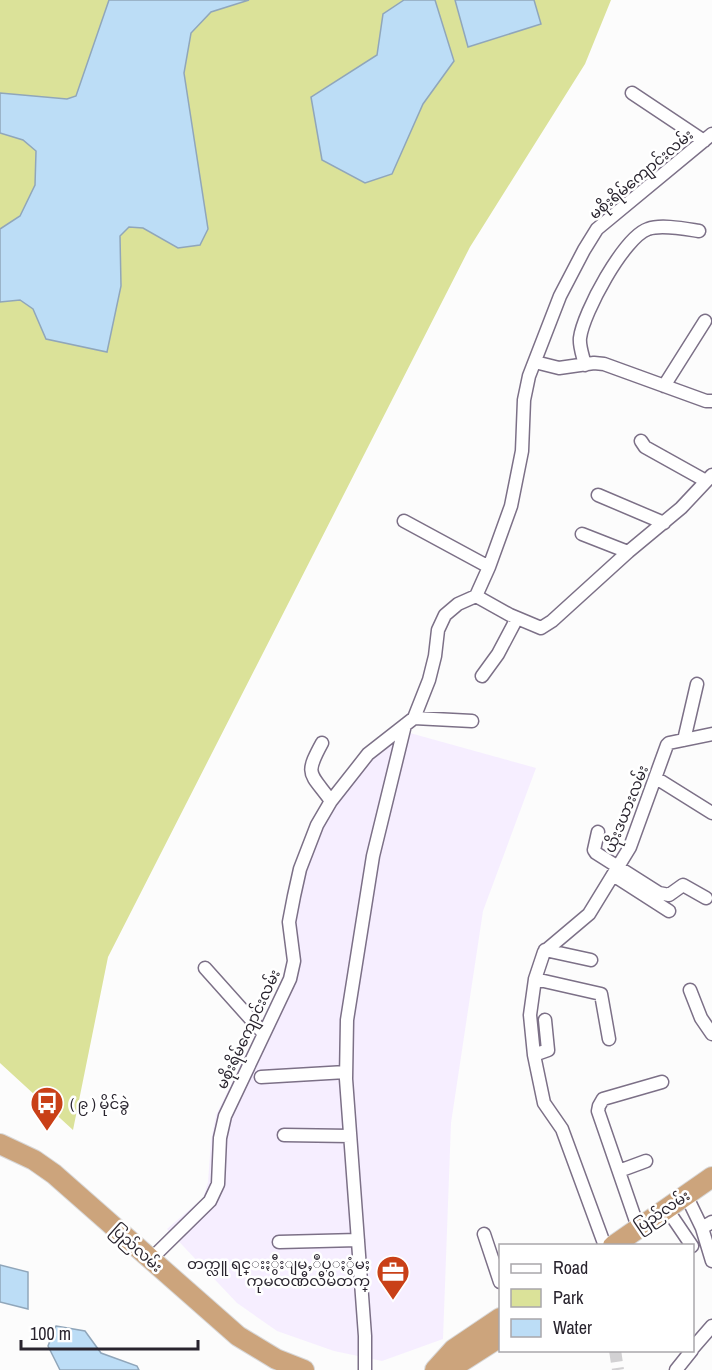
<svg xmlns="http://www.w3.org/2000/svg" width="712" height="1370" font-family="'Archivo Narrow','Noto Sans Myanmar',sans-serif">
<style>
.industrial{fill:#f6eeff}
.green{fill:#dbe299}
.water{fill:#bcddf6;stroke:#90a6ba;stroke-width:1.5}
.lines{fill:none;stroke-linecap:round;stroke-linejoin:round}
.minor-tunnel{stroke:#d2d1d3;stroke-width:12;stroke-dasharray:12 6;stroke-linecap:butt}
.minor-casing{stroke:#7c7087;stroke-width:15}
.trunk-casing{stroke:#d8d8d9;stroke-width:22}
.minor{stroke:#fff;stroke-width:12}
.trunk{stroke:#cca47c;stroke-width:20}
.labels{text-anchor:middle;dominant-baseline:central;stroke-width:5;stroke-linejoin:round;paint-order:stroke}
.street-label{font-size:15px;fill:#29242e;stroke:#fff}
.poi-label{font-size:15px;fill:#29242e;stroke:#fff;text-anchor:start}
</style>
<rect width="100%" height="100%" fill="#fcfcfc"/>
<path class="industrial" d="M392 728 536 768 483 911 451 1123 443 1339 382 1361 334 1351 277 1331 237 1303 167 1229 203 1198 208 1182 211 1141 216 1115 283 979 287 959 286 926 334 790 366 747Z"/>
<path class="green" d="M0 0H611L585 64 470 247 108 957 73 1130 0 1063Z"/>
<path class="water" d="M109 0H249L211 12 191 33 184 73 208 229 200 245 178 248 143 228 129 227 120 236 121 286 107 352 46 339 33 309 20 300 0 302V229L20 216 35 185 36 151 23 140 0 133V93L67 99 76 96Z
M404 0H435L454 61 423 104 392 174 365 183 322 160 311 97 377 55 383 14Z
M455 0H534L541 24 468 47Z
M0 1265 28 1272V1309L0 1302Z
M56 1326 85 1331 101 1353 137 1366 139 1370H60L48 1346Z"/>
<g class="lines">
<path class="minor-tunnel" d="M615 1350 618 1370"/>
<g class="minor-casing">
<path id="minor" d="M632 93 704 141
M535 362 559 368 594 363 604 364 706 401H712
M585 365C583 356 579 346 580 338 583 313 624 237 648 229 661 224 686 229 699 231
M664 386 705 321
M641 441 645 447 706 481
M598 495 664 523
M404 521 489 567
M582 534 628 552
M476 596 510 615 541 628 552 621 628 552 681 508 712 475
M482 676 498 654 517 618
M414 718 472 721
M684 740 697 684
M322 743C304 776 310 772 331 801
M656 778 712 813
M598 832 594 850 596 853 659 893 669 895 683 885 706 898
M613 875 669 911
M545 950 591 960
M205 968 264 1034
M535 979 601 994 609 1039
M690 990 701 1018 712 1034
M534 1055 548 1050 545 1020
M261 1077 346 1072
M284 1135 350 1136
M619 1171 646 1161
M686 1195 702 1228 712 1261
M673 1218 692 1246
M638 1227 598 1111 599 1106 603 1099 662 1082
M702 1228 712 1222
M484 1234 500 1282
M279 1242 358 1240
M605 1246 562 1129 544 1103 534 1055 530 1015 535 979 544 952 589 914 630 847 667 745 669 743 712 734
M150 1260 210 1201 218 1184 220 1138 225 1116 290 979 294 961 289 922 294 896 300 869 317 825 331 801 368 754 414 718 429 680 435 656 438 630 445 615 458 604 476 596 489 567 511 506 522 451 524 400 529 376 560 296 584 250 597 229 712 134
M692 1349 712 1326
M365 1370V1336L346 1079 347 1020 373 856 405 725
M676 1370 692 1350"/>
</g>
<g class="trunk-casing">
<path id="trunk" d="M0 1144 34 1160 54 1174 238 1336 276 1359 304 1370
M613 1246 712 1177
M435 1370 454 1349 500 1318
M438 1370 461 1362 500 1337"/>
</g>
<use href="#minor" class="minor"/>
<use href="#trunk" class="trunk"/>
</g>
<defs>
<g id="bus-pin" transform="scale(1.725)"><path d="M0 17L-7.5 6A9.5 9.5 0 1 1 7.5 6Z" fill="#c94017" stroke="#fff"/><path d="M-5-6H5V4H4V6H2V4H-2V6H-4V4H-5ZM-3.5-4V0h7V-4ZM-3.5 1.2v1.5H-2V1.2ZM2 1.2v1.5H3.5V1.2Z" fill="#fff"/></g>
<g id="office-pin" transform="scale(1.725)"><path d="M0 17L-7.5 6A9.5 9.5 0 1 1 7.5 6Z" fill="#c94017" stroke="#fff"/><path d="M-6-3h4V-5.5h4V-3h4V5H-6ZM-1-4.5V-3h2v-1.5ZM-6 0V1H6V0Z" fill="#fff"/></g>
</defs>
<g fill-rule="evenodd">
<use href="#bus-pin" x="47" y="1103"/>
<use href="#office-pin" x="393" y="1272"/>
</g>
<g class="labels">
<g class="street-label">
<text transform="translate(641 174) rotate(-40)">မစိုးရိမ်ကျောင်းလမ်း</text>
<text transform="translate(626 809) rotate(-68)">ယိုးဒယားလမ်း</text>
<text transform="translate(248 1029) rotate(-65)">မစိုးရိမ်ကျောင်းလမ်း</text>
<text transform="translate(662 1211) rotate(-34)">ပြည်လမ်း</text>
<text transform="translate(137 1248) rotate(42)">ပြည်လမ်း</text>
</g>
<g class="poi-label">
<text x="70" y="1103">( ၉ ) မိုင်ခွဲ</text>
<text x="370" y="1263" text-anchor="end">တက္လူ ရင္းႏွီးျမႇဳပ္ႏွံမႈ<tspan x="370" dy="17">ကုမၸဏီလီမိတက္</tspan></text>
</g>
</g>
<rect x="499" y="1244" width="195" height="108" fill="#ffffff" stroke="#a9a7ab" stroke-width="1.5"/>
<rect x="511" y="1264" width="30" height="9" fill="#ffffff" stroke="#a9a7ab" stroke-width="1.5"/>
<text x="553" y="1274" font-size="18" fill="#29242e">Road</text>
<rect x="511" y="1289" width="30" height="18" fill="#dbe299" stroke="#a9a7ab" stroke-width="1.5"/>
<text x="553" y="1304" font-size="18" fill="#29242e">Park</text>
<rect x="511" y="1319" width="30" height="18" fill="#bcddf6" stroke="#a9a7ab" stroke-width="1.5"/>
<text x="553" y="1334" font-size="18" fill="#29242e">Water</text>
<path d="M21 1340v9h177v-9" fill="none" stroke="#29242e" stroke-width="3"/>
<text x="30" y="1340" font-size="18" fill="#29242e" stroke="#ffffff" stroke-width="4.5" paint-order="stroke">100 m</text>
</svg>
